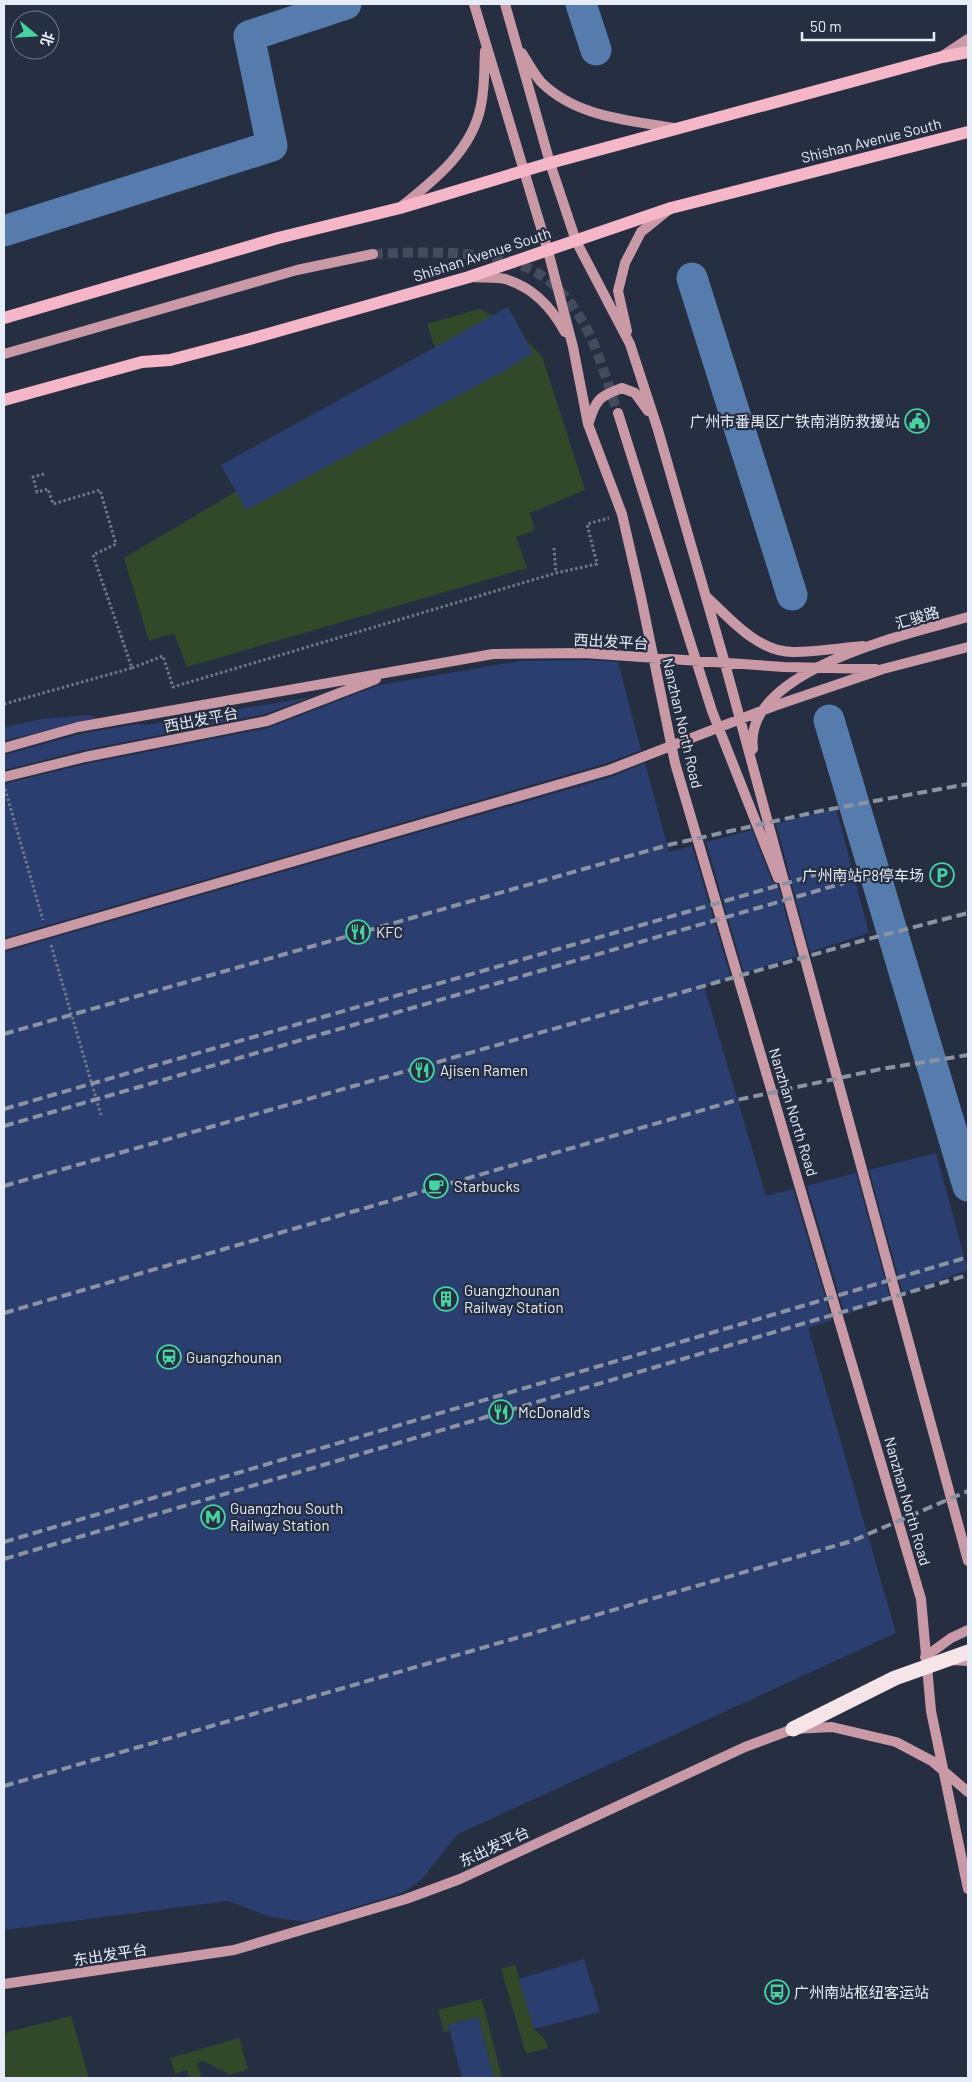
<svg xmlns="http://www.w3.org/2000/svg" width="972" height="2082" font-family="Barlow,'Noto Sans SC',sans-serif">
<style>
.green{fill:#314929}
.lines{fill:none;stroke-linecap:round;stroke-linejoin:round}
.river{stroke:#557cad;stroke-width:31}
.building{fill:#2a3e70}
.secondary-tunnel{stroke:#434b5c;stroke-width:10;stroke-dasharray:10 5;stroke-linecap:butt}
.path{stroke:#707888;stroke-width:3;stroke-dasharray:2.5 2.5;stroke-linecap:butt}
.secondary{stroke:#ca99a6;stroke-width:10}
.primary{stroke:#f5b7c7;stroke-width:12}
.highway{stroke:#f5e5e9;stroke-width:15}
.rail{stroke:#8b92a1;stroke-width:4;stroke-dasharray:10 5;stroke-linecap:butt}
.labels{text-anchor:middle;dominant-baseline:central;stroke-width:4.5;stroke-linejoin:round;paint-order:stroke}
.street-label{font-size:15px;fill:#e6ecf8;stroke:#262f41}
.poi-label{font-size:15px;fill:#e6ecf8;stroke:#262f41;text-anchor:start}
</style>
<rect width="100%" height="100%" fill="#262f41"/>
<path class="green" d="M479 309 509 323 542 356 585 490 530 513 535 530 516 537 527 568 187 667 174 633 149 641 124 558 442 369 427 324Z
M515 1965 534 2029 546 2041 548 2048 526 2054 501 1969Z
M482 1999 502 2078H494L478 2017 448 2025 449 2031 444 2032 438 2010Z
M71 2016 89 2078H4V2033Z
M239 2038 248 2069 230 2075 204 2061 197 2063 202 2078H189L187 2070 175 2074 170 2058Z"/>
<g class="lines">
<path class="river" d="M581 4 596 50
M4 231 272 146 249 36 346 4
M692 278 792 595
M829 720 968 1186"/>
</g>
<path class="building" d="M508 307 533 353 502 372 246 510 221 465Z
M584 660 618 662 641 750 607 763 4 938V784L86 764 268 728 379 685 521 661Z
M311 697 265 714 84 750 4 770V755L80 734 137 724 146 725Z
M89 715 98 717 4 741V727L42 719Z
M645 763 669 852 692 846 731 978 704 986 766 1196 793 1189 832 1320 808 1328 896 1633 458 1834 421 1880 402 1893 306 1922 271 1917 227 1901 4 1930V952L611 777Z
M836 808 869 933 810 952 776 824Z
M752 830 772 881 778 885 797 956 744 973 706 842Z
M936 1153 968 1270 903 1294 869 1170Z
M856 1173 890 1298 845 1315 807 1186Z
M584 1959 600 2012 534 2029 519 1979Z
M478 2017 494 2078H462L448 2025Z"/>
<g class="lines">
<path class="secondary-tunnel" d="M373 254C423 252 502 247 545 278 558 287 569 300 578 314 597 343 606 380 618 413"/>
<path class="path" d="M554 548 556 573
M132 668 163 656 173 687 556 573 597 564 587 524 609 518
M4 704 132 668 93 555 116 544 100 490 53 504 48 489 37 492 33 477 44 474
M5 789 43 920
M51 945 101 1115"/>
<path class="secondary" d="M474 4 548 251 573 347 588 424 622 514 641 597 675 763 921 1599 931 1711 968 1889
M505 4 550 163 576 241 630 344 658 430 724 660 968 1561
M522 53C528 63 534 74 541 82 576 117 628 120 674 128
M944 55 968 39
M402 206C436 179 473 149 481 105 485 87 484 68 485 51
M473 277C483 278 495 277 505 279 533 287 552 308 565 332
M627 331 618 291 625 263 641 232 667 211
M4 354 297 270 373 254
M618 413 712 711 778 878
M589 422C596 399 600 396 622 388L635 393 648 411
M707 597C730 619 758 652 793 652 816 652 840 648 863 646
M4 748 78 727 493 654 584 653 784 667 876 669
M753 749C742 669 910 634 968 617
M4 777 85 757 267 721 376 679
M4 945 609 770 774 706 883 669 968 647
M925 1657 951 1638 968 1630
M951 1660 968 1661
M4 1984 234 1950 406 1899 460 1879 745 1747 793 1729 832 1727 896 1742 932 1761 968 1792"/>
<path class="primary" d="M4 318 278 238 400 208 550 163 942 57 968 52
M4 400 142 362 170 360 250 339 469 277 671 208 968 132"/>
<path class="highway" d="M793 1729 895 1678 968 1652"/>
<path class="rail" d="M4 1034 668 845 820 811 968 784
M4 1109 839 868
M4 1126 844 883
M4 1186 868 939 968 913
M4 1313 737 1100 881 1069 968 1055
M4 1542 968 1257
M4 1559 968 1275
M4 1786 852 1541 968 1491"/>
</g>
<defs>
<g id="civic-ring" transform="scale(1.25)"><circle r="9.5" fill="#262f41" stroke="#43d4a0" stroke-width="1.5"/><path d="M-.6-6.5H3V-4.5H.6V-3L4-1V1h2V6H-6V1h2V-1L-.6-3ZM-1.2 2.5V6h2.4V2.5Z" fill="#43d4a0"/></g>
<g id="parking-ring" transform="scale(1.25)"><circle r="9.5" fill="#262f41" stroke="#43d4a0" stroke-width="1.5"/><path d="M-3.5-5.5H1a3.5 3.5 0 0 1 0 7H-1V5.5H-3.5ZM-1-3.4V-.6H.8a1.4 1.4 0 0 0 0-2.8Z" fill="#43d4a0"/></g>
<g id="restaurant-ring" transform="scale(1.25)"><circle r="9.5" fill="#262f41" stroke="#43d4a0" stroke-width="1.5"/><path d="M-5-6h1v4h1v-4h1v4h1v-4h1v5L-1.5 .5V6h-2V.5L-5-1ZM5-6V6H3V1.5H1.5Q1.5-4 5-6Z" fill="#43d4a0"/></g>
<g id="cafe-ring" transform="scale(1.25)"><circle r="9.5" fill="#262f41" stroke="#43d4a0" stroke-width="1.5"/><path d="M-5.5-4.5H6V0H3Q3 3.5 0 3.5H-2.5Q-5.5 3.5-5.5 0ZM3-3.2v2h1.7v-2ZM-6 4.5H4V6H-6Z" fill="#43d4a0"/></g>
<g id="building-ring" transform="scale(1.25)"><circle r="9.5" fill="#262f41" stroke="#43d4a0" stroke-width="1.5"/><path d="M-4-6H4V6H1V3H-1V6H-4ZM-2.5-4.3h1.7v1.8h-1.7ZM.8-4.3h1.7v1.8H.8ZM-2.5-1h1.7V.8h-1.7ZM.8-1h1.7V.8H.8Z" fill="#43d4a0"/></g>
<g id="station-ring" transform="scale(1.25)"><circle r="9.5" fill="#262f41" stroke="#43d4a0" stroke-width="1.5"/><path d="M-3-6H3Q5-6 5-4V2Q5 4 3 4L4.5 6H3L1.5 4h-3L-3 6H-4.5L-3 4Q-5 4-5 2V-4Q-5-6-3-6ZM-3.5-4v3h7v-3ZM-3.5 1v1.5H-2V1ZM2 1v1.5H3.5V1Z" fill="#43d4a0"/></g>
<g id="metro-ring" transform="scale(1.25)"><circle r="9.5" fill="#262f41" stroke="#43d4a0" stroke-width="1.5"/><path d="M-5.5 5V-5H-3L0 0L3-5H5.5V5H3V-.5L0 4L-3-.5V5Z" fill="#43d4a0"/></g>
<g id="bus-ring" transform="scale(1.25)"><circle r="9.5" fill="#262f41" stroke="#43d4a0" stroke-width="1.5"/><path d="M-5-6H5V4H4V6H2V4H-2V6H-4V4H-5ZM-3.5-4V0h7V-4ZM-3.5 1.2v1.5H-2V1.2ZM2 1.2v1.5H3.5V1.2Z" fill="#43d4a0"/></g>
</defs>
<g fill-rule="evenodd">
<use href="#civic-ring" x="917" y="421"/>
<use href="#parking-ring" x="942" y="875"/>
<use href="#restaurant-ring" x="358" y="932"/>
<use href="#restaurant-ring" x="422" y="1070"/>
<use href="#cafe-ring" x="436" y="1186"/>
<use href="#building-ring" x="446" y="1299"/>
<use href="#station-ring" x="169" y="1357"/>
<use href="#restaurant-ring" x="501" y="1412"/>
<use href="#metro-ring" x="213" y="1517"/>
<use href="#bus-ring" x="777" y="1992"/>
</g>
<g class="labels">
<g class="street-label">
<text transform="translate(871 140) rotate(-14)">Shishan Avenue South</text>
<text transform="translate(482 254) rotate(-18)">Shishan Avenue South</text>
<text transform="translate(917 617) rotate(-16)">汇骏路</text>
<text transform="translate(611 641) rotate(3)">西出发平台</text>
<text transform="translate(201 719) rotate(-11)">西出发平台</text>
<text transform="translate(683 723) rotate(77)">Nanzhan North Road</text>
<text transform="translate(794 1112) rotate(73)">Nanzhan North Road</text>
<text transform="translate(908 1501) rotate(74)">Nanzhan North Road</text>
<text transform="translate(494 1846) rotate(-25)">东出发平台</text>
<text transform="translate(110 1954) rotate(-9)">东出发平台</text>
</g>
<g class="poi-label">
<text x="900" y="421" text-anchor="end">广州市番禺区广铁南消防救援站</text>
<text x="924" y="875" text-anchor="end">广州南站P8停车场</text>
<text x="376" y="932">KFC</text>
<text x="440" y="1070">Ajisen Ramen</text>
<text x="454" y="1186">Starbucks</text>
<text x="464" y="1290">Guangzhounan<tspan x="464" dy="17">Railway Station</tspan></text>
<text x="186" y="1357">Guangzhounan</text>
<text x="518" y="1412">McDonald's</text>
<text x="230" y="1508">Guangzhou South<tspan x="230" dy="17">Railway Station</tspan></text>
<text x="794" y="1992">广州南站枢纽客运站</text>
</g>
</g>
<rect width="972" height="2082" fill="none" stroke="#e6ecf8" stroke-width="10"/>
<g transform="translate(35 35) rotate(108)"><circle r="24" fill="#262f41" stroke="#737b8a"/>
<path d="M0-4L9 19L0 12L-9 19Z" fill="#43d4a0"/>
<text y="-8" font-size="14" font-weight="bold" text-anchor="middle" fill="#e6ecf8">北</text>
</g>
<path d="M802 32v8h132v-8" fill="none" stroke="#e6ecf8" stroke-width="2.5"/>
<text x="810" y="32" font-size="15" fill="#e6ecf8" stroke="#262f41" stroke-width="4" paint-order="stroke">50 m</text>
</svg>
